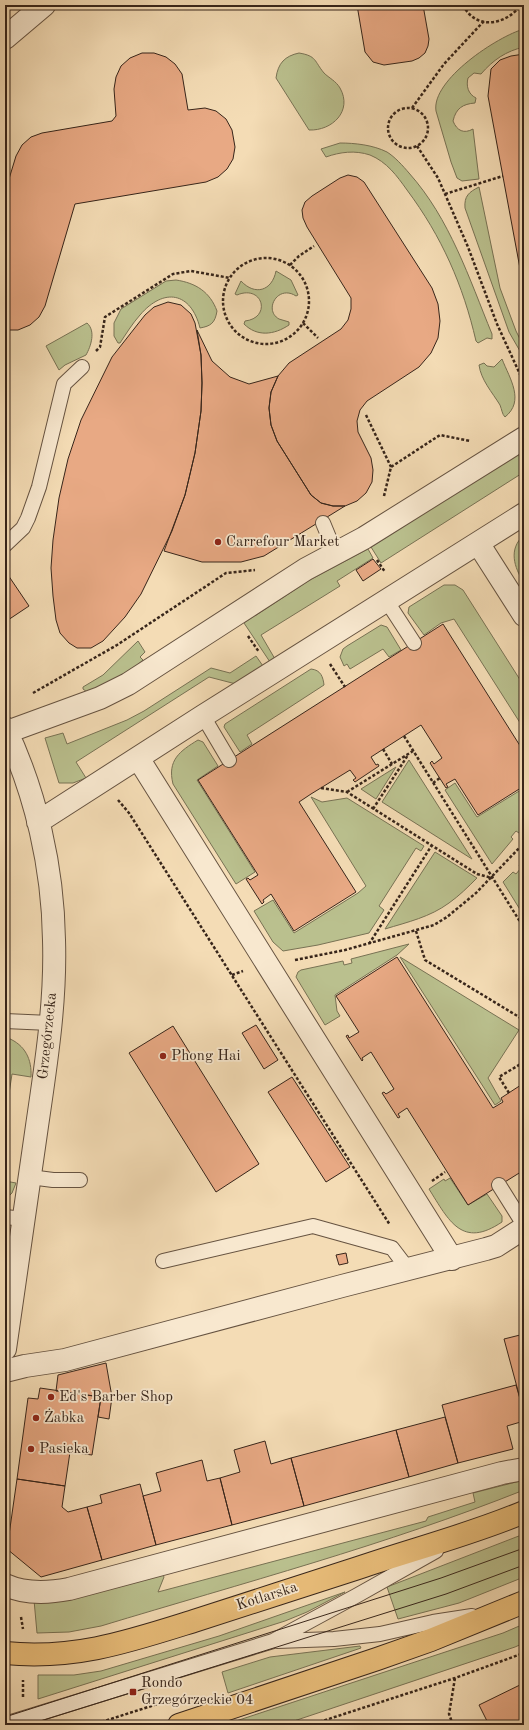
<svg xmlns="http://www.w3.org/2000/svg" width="529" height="1730" font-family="'Old Standard TT',serif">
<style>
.green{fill:#bac08e;stroke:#787254}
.building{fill:#e8a984;stroke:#37251a}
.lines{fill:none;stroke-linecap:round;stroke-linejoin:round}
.lane-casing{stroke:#665341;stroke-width:16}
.street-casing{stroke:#665341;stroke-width:24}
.primary-casing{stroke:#37251a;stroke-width:24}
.path{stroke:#37251a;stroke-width:2.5;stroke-dasharray:3 2;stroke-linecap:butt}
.lane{stroke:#f8e8cf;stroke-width:14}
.street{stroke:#f8e8cf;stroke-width:22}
.primary{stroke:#eabe7a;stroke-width:22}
.tram{stroke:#37251a;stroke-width:1}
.poi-dot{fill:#8f2418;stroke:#f8e8cf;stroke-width:1.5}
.labels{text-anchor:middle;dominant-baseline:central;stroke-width:3.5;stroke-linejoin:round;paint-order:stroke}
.poi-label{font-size:15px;fill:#37251a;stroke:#f8e8cf;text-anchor:start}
.street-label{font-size:15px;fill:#37251a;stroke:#f8e8cf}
</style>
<rect width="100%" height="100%" fill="#f4dcb5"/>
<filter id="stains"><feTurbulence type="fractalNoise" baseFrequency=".005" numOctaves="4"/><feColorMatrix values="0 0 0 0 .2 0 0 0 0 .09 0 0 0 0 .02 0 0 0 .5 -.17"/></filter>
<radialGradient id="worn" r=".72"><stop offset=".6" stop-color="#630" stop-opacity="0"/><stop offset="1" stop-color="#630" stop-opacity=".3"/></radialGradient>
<path class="green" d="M524 29V47C506 51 493 60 481 74L474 73 468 78C466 86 468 94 476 98L475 103C463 104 456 108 453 121 457 131 464 134 473 129L479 179 462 181 457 178 451 162 436 111C431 80 498 36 524 29Z
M299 53C317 56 314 61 324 73 329 78 336 81 340 88 353 111 332 131 309 130L276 78C278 63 285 56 299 53Z
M340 143C355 143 373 145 387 152 395 157 403 166 409 173 450 219 469 278 492 334V339L487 338 478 343 476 341C463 285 442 237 407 190 397 176 387 162 370 155 355 150 340 152 326 157L321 149Z
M479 187 500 288 516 331 524 347V358L509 332 465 208C464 196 469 192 479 187Z
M276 271 291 280 298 295 296 296C278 284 263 310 279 319 282 320 286 321 289 322V325C274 335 257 337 244 324L245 321C272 318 263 284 237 295L235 294 241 281C255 296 272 291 276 271Z
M176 280C196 283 210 292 217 311 215 323 211 326 200 328 191 292 164 287 140 315 132 324 126 334 120 343H118L114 336V323L121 309 166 281Z
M87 323C96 331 91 346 86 355L65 365 59 370 46 346Z
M502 359C510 379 525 401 505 417 502 414 502 410 500 405 492 392 481 380 479 365L484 363 487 366 494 367Z
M524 450V472L381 563 371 547Z
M524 535V583C514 567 508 549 524 535Z
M368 549 373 558 337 581 340 586 261 635 275 659 270 662 244 623 308 581Z
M444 585H455L463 590 524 686V729L454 619 441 623 424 635 408 613 409 607Z
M381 625 387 627 401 650 389 657 383 649 350 669 347 664 344 666 340 657 343 649 347 646Z
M138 641 145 652 140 657 143 660C128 674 107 685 87 692L83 689V687L103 675Z
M256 656 263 666 236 684 209 677 76 762 86 778 73 783H59L45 738 63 733 67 744 127 720 144 711 211 668 230 673Z
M311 669C321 670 323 677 324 685L247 735 252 744 240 752 224 727 225 724Z
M198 740 203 742 218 766 197 780 255 872 236 884 173 784C167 760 180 751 198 740Z
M409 760 472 859 382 802Z
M396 767 376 799 361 789Z
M455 783 477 817 524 788V828L519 833 516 831 511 837 513 839 492 864 445 790Z
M311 797 322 802 347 798 424 846 421 851 416 848 379 906 384 910 369 933 318 945 283 951 273 942 254 911 273 900 294 933 358 893 366 886Z
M435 852 477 878C468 887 459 896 449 903 430 917 408 922 385 929Z
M524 860V916L503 882 513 872 516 874 521 868 519 865Z
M409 944 397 955 335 995 337 1011 340 1016 325 1025 296 977 298 972 301 970 343 961 344 965 352 963 351 959Z
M400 957 519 1030 488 1078 501 1101 495 1105Z
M8 1038C25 1045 32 1059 31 1077L12 1074 5 1120V1059Z
M450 1178 468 1205 487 1194 502 1216V1222C462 1249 449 1221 429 1189L444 1179 445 1181Z
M5 1181 16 1183 12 1193 5 1200Z
M524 1480V1490C386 1545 243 1583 101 1626L69 1632 37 1633 34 1600 163 1575 164 1577 158 1592 426 1521 428 1517 475 1502 473 1493Z
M524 1534V1577L459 1603 398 1619 387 1587Z
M345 1592 307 1612 285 1621 38 1699V1675H74L101 1671 219 1636Z
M524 1624V1643L515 1647 282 1725H230L236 1721 503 1633Z
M360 1646 361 1648 228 1693 222 1672 270 1657Z"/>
<path class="building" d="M357 5H423L429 39 428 46 425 53 419 58 412 61 384 65 373 62 365 52Z
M142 53H154L166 57 175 64 182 74 188 110 205 108 216 111 226 119 232 130 235 147 233 159 227 169 218 177 206 182 75 204 45 306 39 317 30 325 18 330H5V192L16 156 22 145 31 137 42 133 112 121 116 116 114 89 116 77 121 66 130 58Z
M524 54V290L488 96 491 69 500 60 511 56Z
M348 175 357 177 364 182 432 288 438 304 440 321 438 338 431 353 419 367 367 401 360 410 357 421 358 432 371 458 373 470 372 482 366 493 357 501 345 506H333L321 503 311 495 277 441 271 425 269 408 271 392 278 376 289 363 341 329 348 320 351 309V298L307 227 303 218 302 210 305 202 312 196 340 178Z
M168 302 181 305 191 314 195 323 201 355 202 383 201 411 195 453 185 495 172 531 141 594 125 617 103 641 91 648H77L69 643 60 633 56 620 53 596 51 568 53 540 59 498 68 459 81 420 112 357 145 315 154 307Z
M197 330 212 361 230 377 249 384 278 376 271 392 269 408 271 425 277 441 311 495 321 503 333 506H345L264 556 241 562H202L164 551 185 495 195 453 201 411 202 383 201 355Z
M373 559 381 569 363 581 356 570Z
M6 572 29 606 5 622V573Z
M443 624 524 752V786L478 815 455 779 446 784 448 787 446 788 430 763 432 761 434 764 442 758 421 725 371 757 376 765 378 764 379 766 355 782 353 780 356 778 350 770 311 794 299 802 356 892 294 931 271 894 263 900 264 902 262 904 246 879 248 878 250 880 258 875 198 780Z
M397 957 493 1108 503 1102 501 1098 524 1083V1170L468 1205 407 1108 398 1114 400 1117 398 1118 382 1093 384 1092 386 1094 394 1089 371 1052 362 1058 363 1060 362 1061 346 1036 348 1035 349 1038 359 1032 336 996Z
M256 1025 278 1060 264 1069 242 1033Z
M173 1026 259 1164 216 1192 129 1053Z
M292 1077 350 1167 326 1182 268 1092Z
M346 1253 348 1263 339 1265 336 1255Z
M524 1334V1413L504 1339Z
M106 1363 112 1397 109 1419 98 1417 101 1397 56 1391 58 1375Z
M516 1385 524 1413V1421L507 1426 513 1449 458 1463 442 1405Z
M40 1388 101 1397 92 1455 70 1452 65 1486 17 1479 28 1398 38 1399Z
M445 1417 458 1463 409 1477 396 1430Z
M396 1430 409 1477 304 1506 291 1458Z
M265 1441 271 1464 291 1458 304 1506 232 1525 220 1478 240 1472 234 1450Z
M202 1460 207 1481 220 1478 232 1525 156 1545 143 1496 161 1491 156 1473Z
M17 1479 65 1486 62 1507 68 1512 87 1507 102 1560 41 1577 7 1549Z
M140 1484 156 1545 102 1560 87 1507 102 1503 100 1495Z
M524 1683V1725H489L479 1705Z"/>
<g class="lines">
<g class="lane-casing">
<path id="lane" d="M323 523 335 552
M5 545 23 528 28 518 39 487 64 384 82 367
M386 600 414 643
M203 716 229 760
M5 1021 50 1023
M30 1177 53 1180H80
M499 1185 524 1225
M5 1217 24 1219
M163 1261 313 1226 392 1248 408 1269
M277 1641 334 1639 380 1634 433 1622 472 1616
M5 1724 273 1641 356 1596 436 1551"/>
</g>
<g class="street-casing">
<path id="street" d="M5 38 44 5
M478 543 524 615
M5 728C36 793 53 868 54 940 56 1002 46 1064 37 1126 27 1200 15 1275 5 1349
M7 732 100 698 128 684 306 569 364 538 524 438
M138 758 452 1259
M38 822 203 716 524 514
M5 1371 25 1366 65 1360 342 1286 486 1249 496 1246 524 1228
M5 1585C25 1594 48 1593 69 1589L502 1473 524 1469"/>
</g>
<g class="primary-casing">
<path id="primary" d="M5 1653C76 1660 130 1641 197 1620 251 1603 304 1585 358 1568 413 1549 470 1535 524 1512
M179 1725 377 1659 431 1640 524 1602"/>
</g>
<path class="path" d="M463 5C476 31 506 25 521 5
M388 128a20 20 0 1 1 40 0a20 20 0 1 1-40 0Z
M412 108 444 64 484 21
M417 146 438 178 445 194 468 247 497 324 524 383
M445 194 503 176
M223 301a43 43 0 1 1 86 0a43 43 0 1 1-86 0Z
M290 265 299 256 314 246
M303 323 318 338
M96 351 100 347 105 317 173 274 191 271 230 278
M366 415 391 467
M384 496 391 467 440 435 470 441
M377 560 385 572
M248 636 259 652
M330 664 345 687
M33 693 117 645 226 573 255 570
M404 736 524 928
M383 749 392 764
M433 783 440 778
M321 788 347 792 477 874 492 878
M347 792 413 751
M118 800 129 813 390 1225
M373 809 408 755
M416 931 425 960 524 1020
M369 944 432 845
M295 960 345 950 434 925 447 917 476 893 524 843
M232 975 243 971
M509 1093 499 1077 524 1062
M432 1181 445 1172
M21 1617 23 1629
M23 1697V1680
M92 1725 170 1700
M310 1725 455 1678 524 1653
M453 1725 449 1714 455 1678"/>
<use href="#lane" class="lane"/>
<use href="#street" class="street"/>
<use href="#primary" class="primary"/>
<path class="tram" d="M5 1717 441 1578 524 1548
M28 1725 446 1594 524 1565"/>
</g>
<g class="poi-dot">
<circle cx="218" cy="542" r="4"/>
<circle cx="163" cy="1056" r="4"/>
<circle cx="51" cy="1397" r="4"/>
<circle cx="36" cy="1418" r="4"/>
<circle cx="31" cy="1449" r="4"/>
<rect x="129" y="1688" width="8" height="8" rx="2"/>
</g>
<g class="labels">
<g class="poi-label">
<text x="226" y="542">Carrefour Market</text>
<text x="171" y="1056">Phong Hai</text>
<text x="59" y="1397">Ed's Barber Shop</text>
<text x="44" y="1418">Żabka</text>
<text x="39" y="1449">Pasieka</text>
<text x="141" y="1683">Rondo<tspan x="141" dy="17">Grzegórzeckie 04</tspan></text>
</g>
<g class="street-label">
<text transform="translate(48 1036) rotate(-84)">Grzegórzecka</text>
<text transform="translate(267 1597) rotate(-18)">Kotlarska</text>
</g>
</g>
<rect width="529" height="1730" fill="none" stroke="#f4dcb5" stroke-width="20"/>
<rect x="6" y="6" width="517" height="1718" fill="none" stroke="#37251a" stroke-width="2"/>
<rect x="10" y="10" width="509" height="1710" fill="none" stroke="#37251a"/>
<rect width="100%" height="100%" filter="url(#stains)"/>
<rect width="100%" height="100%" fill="url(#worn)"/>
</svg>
